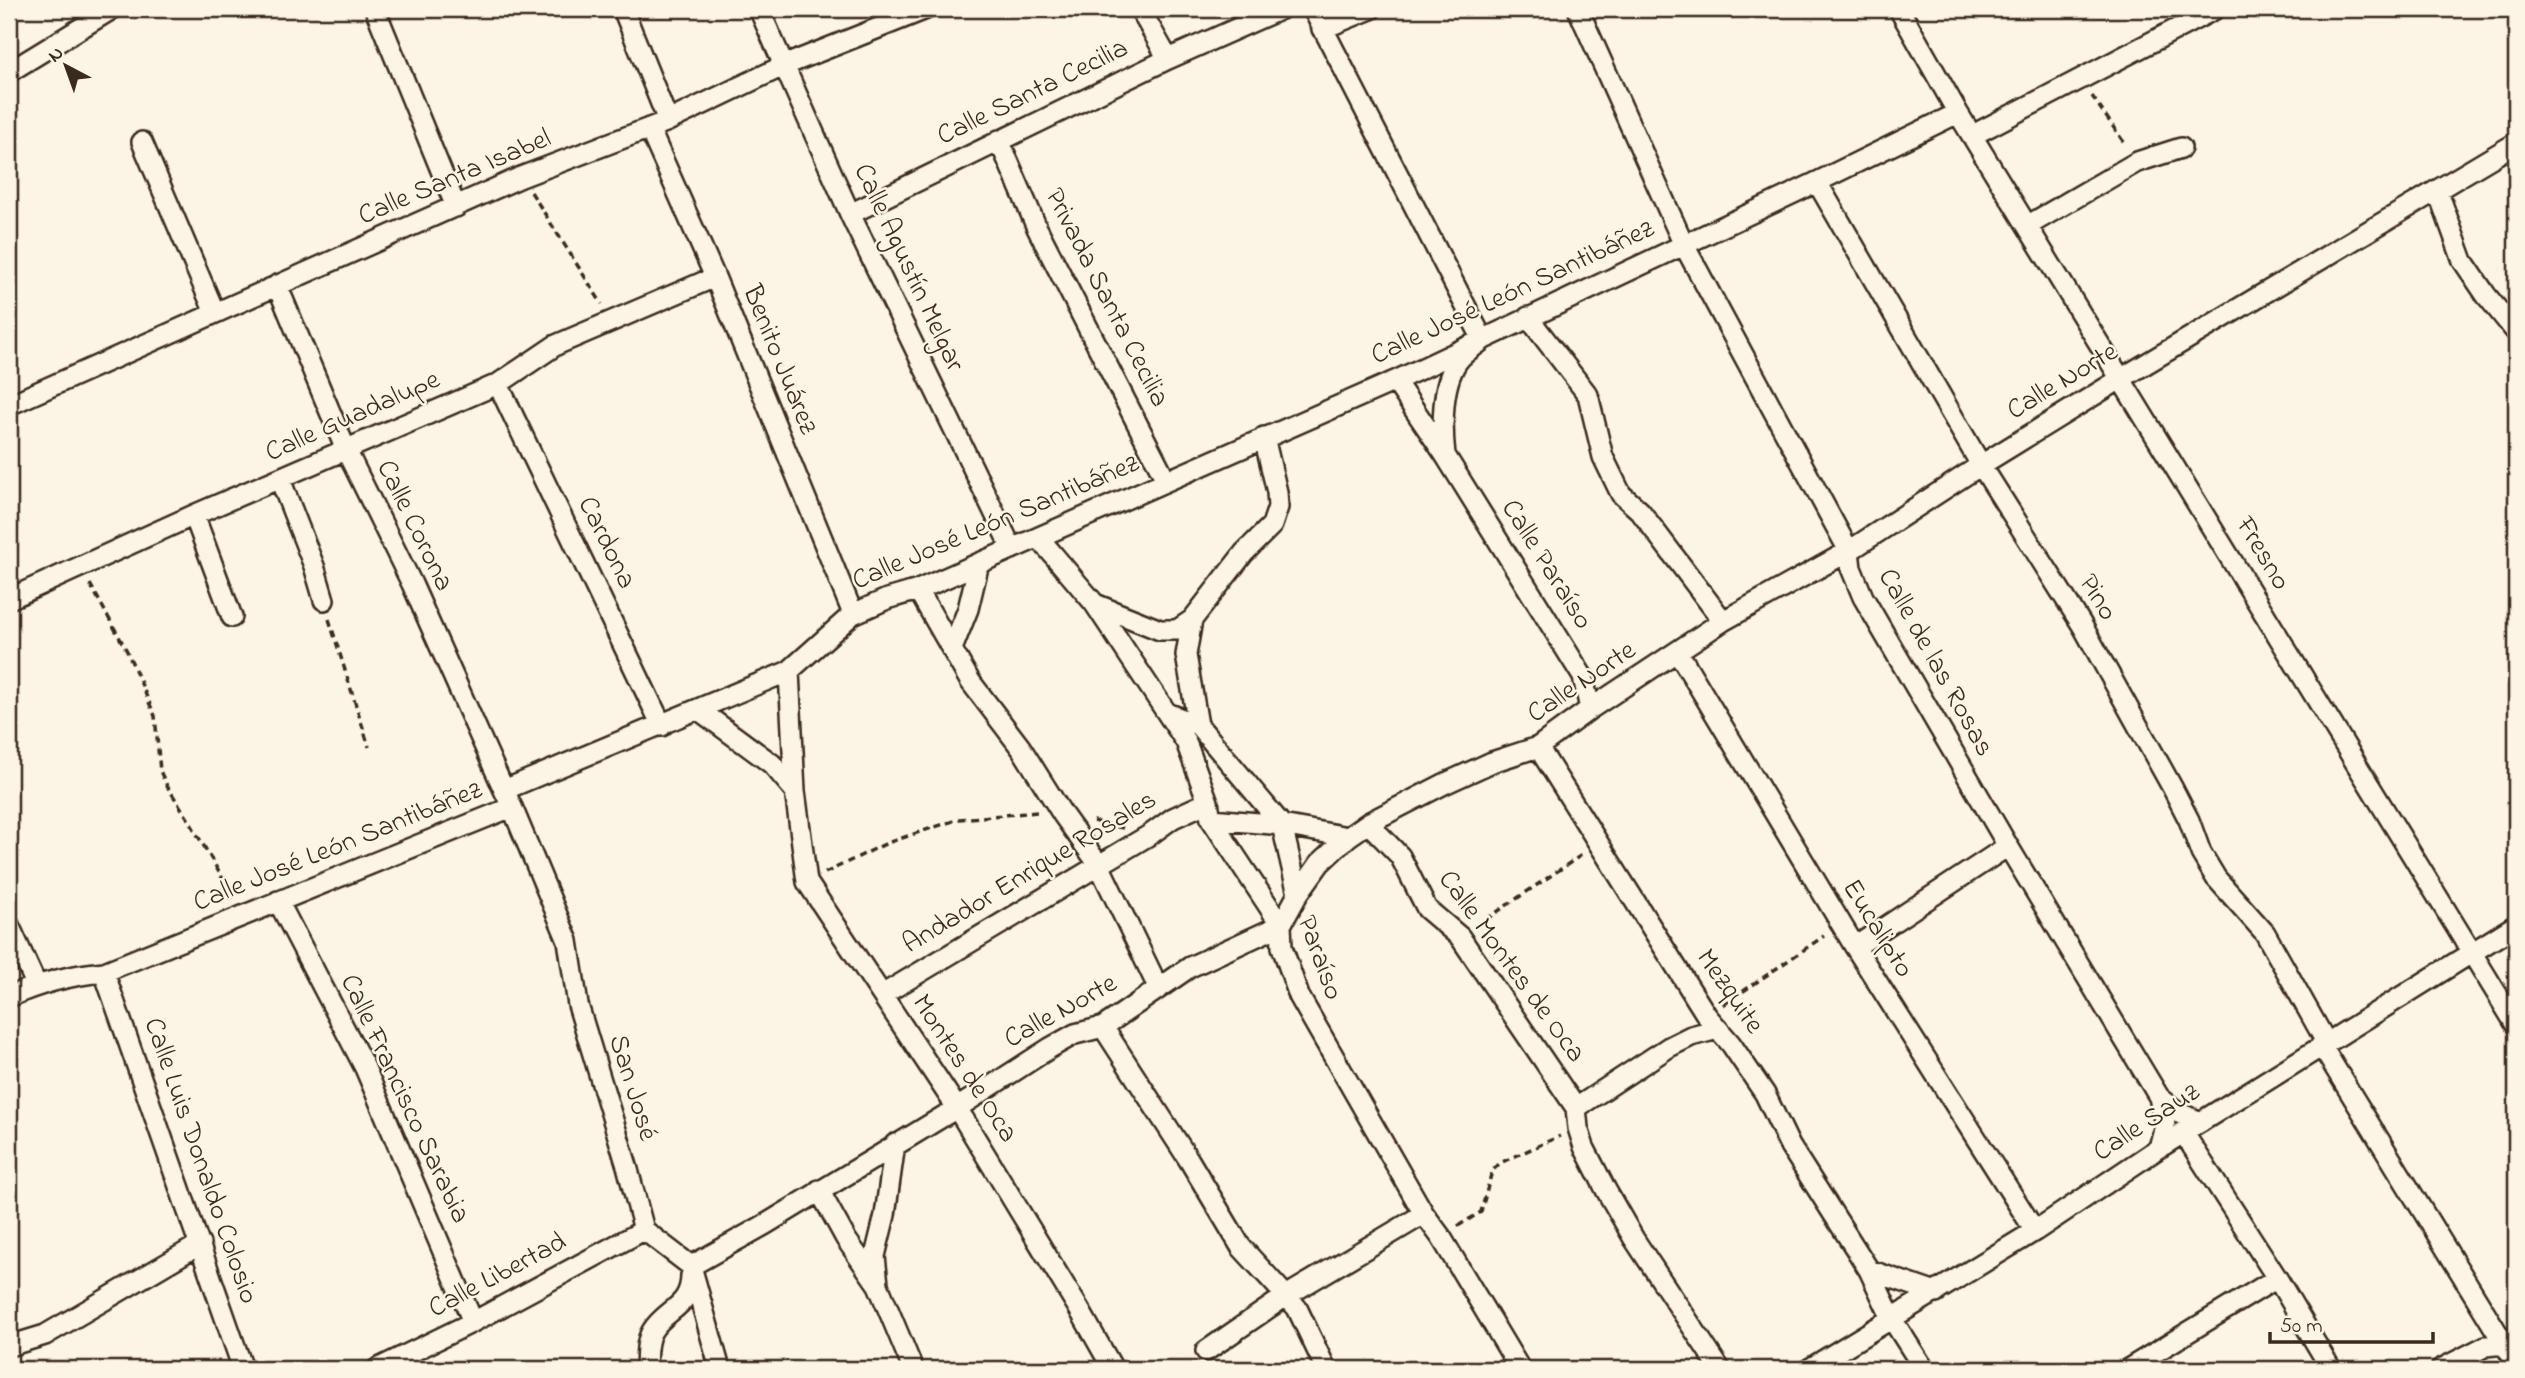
<svg xmlns="http://www.w3.org/2000/svg" width="2525" height="1378" font-family="'Indie Flower',sans-serif">
<style>
.lines{fill:none;stroke-linecap:round;stroke-linejoin:round}
.minor-casing{stroke:#3b2a1e;stroke-width:24}
.path{stroke:#3b2a1e;stroke-width:3.5;stroke-dasharray:7 5;stroke-linecap:butt}
.minor{stroke:#fcf5e5;stroke-width:19}
.labels{text-anchor:middle;dominant-baseline:central;stroke-width:5;stroke-linejoin:round;paint-order:stroke}
.street-label{font-size:28px;fill:#3b2a1e;stroke:#fcf5e5}
</style>
<rect width="100%" height="100%" fill="#fcf5e5"/>
<filter id="ink" filterUnits="userSpaceOnUse"><feTurbulence type="fractalNoise" baseFrequency=".0143" numOctaves="2"/><feDisplacementMap in="SourceGraphic" scale="14" xChannelSelector="R" yChannelSelector="G"/><feConvolveMatrix kernelMatrix="1 2 1 2 8 2 1 2 1" color-interpolation-filters="sRGB"/></filter>
<g filter="url(#ink)">
<g class="lines">
<g class="minor-casing">
<path id="minor" d="M375 9 456 207
M623 9 668 121
M759 9 850 214 1012 549
M1140 9 1168 59
M1313 9 1483 340C1475 346 1463 353 1457 362 1441 386 1442 428 1445 455
M1578 9 1684 245 1849 551 1851 568 1863 597 2008 846 2159 1097 2165 1125 2159 1148
M1899 9 1958 113 2516 1025
M1322 29 1371 9
M9 72 112 9
M649 128 715 277 853 614
M1973 135 2215 9
M999 140 1037 228 1166 480
M142 142 215 313
M1817 182 1981 465 2082 625 2172 787 2189 820 2201 853 2216 878 2265 933 2326 1042
M2438 192 2463 261 2486 295 2516 332
M850 214 1168 59 1281 9
M2027 226 2137 162 2181 148
M277 285 346 450 412 584 504 790
M1528 317 1588 395 1603 457 1621 494 1640 511 1723 621
M1395 381 1445 455 1583 677 1590 709
M498 384 662 726
M9 405 521 177 668 121 783 66 926 9
M280 479 314 566 324 600
M194 515 232 617
M1039 538 1094 603 1186 742 1208 802 1211 819 1281 925 1282 947 1299 996 1424 1214 1441 1237 1520 1369
M918 590 970 681 1021 748 1063 815 1099 865 1158 987
M9 599 194 515 498 384 556 345 715 277
M1095 604 1160 630H1177L1192 620 1244 553 1272 525 1278 507 1277 492 1264 437
M1192 620 1186 655 1198 725
M952 649 968 609 979 563
M1678 652 1855 947 2035 1231
M789 671 795 791 807 882 957 1108 1079 1309 1113 1369
M699 710 772 764 795 791
M1167 713 1198 725 1282 825 1298 894
M1538 747 1707 1016 1731 1044 1765 1094 1790 1146 1869 1270 1892 1319 1924 1369
M512 807 568 941 578 1005 627 1166 644 1230 691 1266 720 1369
M1211 819 1282 825 1348 837
M1368 823 1400 856 1427 909 1460 937 1576 1108 1578 1128 1584 1147 1606 1190 1634 1239 1720 1369
M278 901 365 1068 473 1322
M9 925 36 984
M1855 947 2008 846
M104 972 243 1369
M882 995 1151 834 1173 818 1208 802
M9 997C40 983 70 975 104 972L512 807 504 790 789 671 853 614 887 599 918 590 1395 381 1817 182 1958 113
M1103 1027 1189 1160 1241 1247 1297 1308 1326 1369
M2321 1045 2516 1363
M2159 1097 2179 1113 2201 1122
M1576 1108 1669 1047 1691 1036 1718 1029
M2183 1132 2277 1278 2331 1369
M819 1190 846 1239 878 1285 913 1369
M691 1266 766 1224 957 1108 1050 1048 1075 1034 1103 1027 1190 967 1281 925 1298 894 1320 863 1348 837 1368 823 1444 784 1492 762 1538 747 1590 709 1723 621 1849 551 1981 465 2122 378 2516 143
M1869 1270 1936 1293
M878 1284 875 1256 885 1215 895 1144
M9 1346 45 1335 200 1244
M1206 1351 1286 1296 1424 1214
M377 1369 473 1322 644 1230
M646 1369C647 1357 645 1343 652 1331 666 1308 691 1308 691 1275
M1809 1369 2035 1231 2159 1148 2516 925
M2128 1369 2277 1278
M2441 1369 2486 1346 2503 1344 2516 1338"/>
</g>
<path class="path" d="M2092 96 2125 144
M531 192 602 304
M90 584 127 651 155 716 160 771 167 786 187 817 234 898
M329 619 369 747
M1093 821 1123 828
M825 873 887 843 959 819 1037 812
M1476 926 1583 854
M1723 1005 1824 936
M1458 1226 1481 1212 1492 1171 1500 1163 1560 1136"/>
<use href="#minor" class="minor"/>
</g>
</g>
<g class="labels">
<g class="street-label">
<text transform="translate(1033 93) rotate(-26)">Calle Santa Cecilia</text>
<text transform="translate(455 178) rotate(-23)">Calle Santa Isabel</text>
<text transform="translate(908 268) rotate(65)">Calle Agustín Melgar</text>
<text transform="translate(1513 293) rotate(-25)">Calle José León Santibáñez</text>
<text transform="translate(1106 298) rotate(63)">Privada Santa Cecilia</text>
<text transform="translate(779 360) rotate(68)">Benito Juárez</text>
<text transform="translate(2063 382) rotate(-31)">Calle Norte</text>
<text transform="translate(353 417) rotate(-24)">Calle Guadalupe</text>
<text transform="translate(996 523) rotate(-23)">Calle José León Santibáñez</text>
<text transform="translate(414 526) rotate(64)">Calle Corona</text>
<text transform="translate(606 543) rotate(64)">Cardona</text>
<text transform="translate(2262 554) rotate(59)">Fresno</text>
<text transform="translate(1546 565) rotate(58)">Calle Paraíso</text>
<text transform="translate(2097 598) rotate(59)">Pino</text>
<text transform="translate(1935 663) rotate(61)">Calle de las Rosas</text>
<text transform="translate(1582 683) rotate(-34)">Calle Norte</text>
<text transform="translate(338 847) rotate(-22)">Calle José León Santibáñez</text>
<text transform="translate(1030 873) rotate(-31)">Andador Enrique Rosales</text>
<text transform="translate(1877 929) rotate(58)">Eucalipto</text>
<text transform="translate(1319 958) rotate(70)">Paraíso</text>
<text transform="translate(1511 967) rotate(54)">Calle Montes de Oca</text>
<text transform="translate(1729 992) rotate(55)">Mezquite</text>
<text transform="translate(1061 1012) rotate(-29)">Calle Norte</text>
<text transform="translate(964 1069) rotate(57)">Montes de Oca</text>
<text transform="translate(632 1088) rotate(73)">San José</text>
<text transform="translate(404 1099) rotate(65)">Calle Francisco Sarabia</text>
<text transform="translate(2147 1123) rotate(-33)">Calle Sauz</text>
<text transform="translate(200 1161) rotate(71)">Calle Luis Donaldo Colosio</text>
<text transform="translate(498 1276) rotate(-28)">Calle Libertad</text>
</g>
</g>
<rect width="2525" height="1378" fill="none" stroke="#fcf5e5" stroke-width="35"/>
<rect x="18" y="18" width="2490" height="1343" fill="none" stroke="#3b2a1e" stroke-width="2.5" filter="url(#ink)"/>
<g transform="translate(66 66) rotate(319)" stroke="#fcf5e5" stroke-width="5" paint-order="stroke">
<path d="M0-5L12 26L0 18L-12 26Z" fill="#3b2a1e"/>
<text y="-10" font-size="19" font-weight="bold" text-anchor="middle" fill="#3b2a1e">N</text>
</g>
<path d="M2270 1332v10h163v-10" fill="none" stroke="#3b2a1e" stroke-width="3.5"/>
<text x="2280" y="1332" font-size="21" fill="#3b2a1e" stroke="#fcf5e5" stroke-width="5" paint-order="stroke">50 m</text>
</svg>
